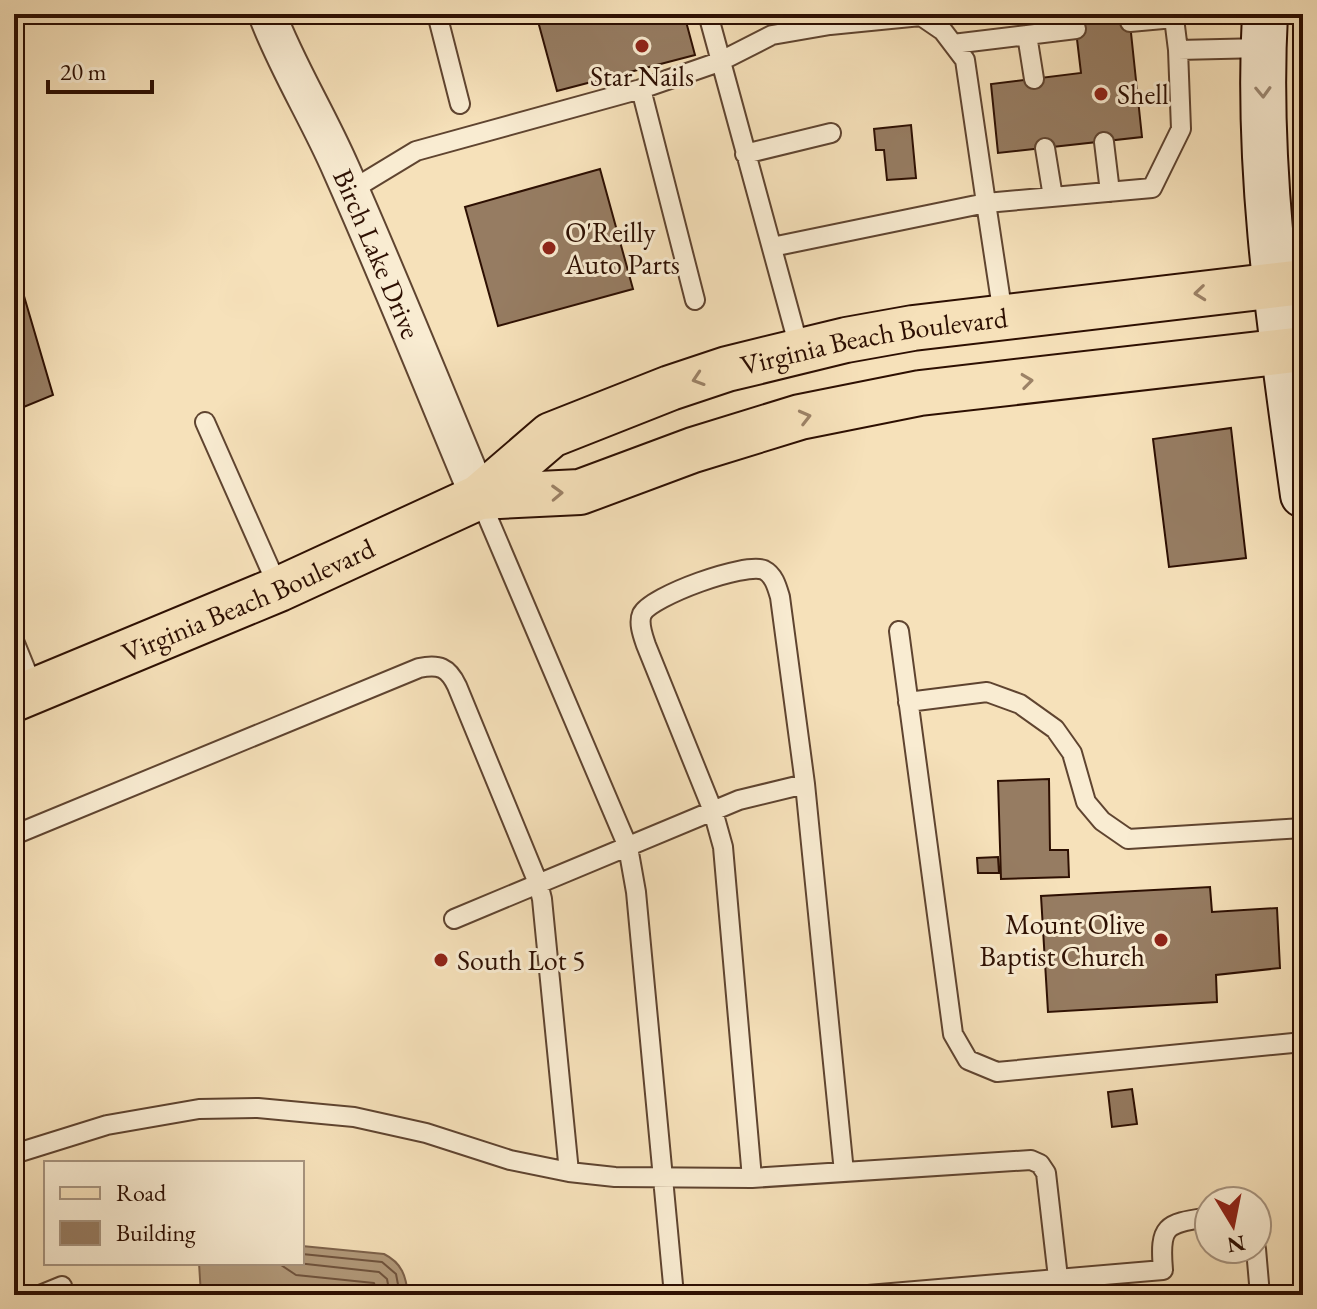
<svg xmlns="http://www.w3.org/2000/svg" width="1317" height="1309" font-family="'EB Garamond',serif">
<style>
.water{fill:#b29a7b;stroke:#7d624b;stroke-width:2}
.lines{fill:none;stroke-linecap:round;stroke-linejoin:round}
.shore{stroke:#70543e;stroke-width:2}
.building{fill:#967c62;stroke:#2d0f02;stroke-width:2}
.service-casing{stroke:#5f4430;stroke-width:22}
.minor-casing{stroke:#5f4430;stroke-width:40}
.secondary-casing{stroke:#2d0f02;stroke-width:48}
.primary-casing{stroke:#2d0f02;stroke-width:48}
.service{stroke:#f9ecd2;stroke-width:18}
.minor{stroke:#f9ecd2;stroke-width:36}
.secondary{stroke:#f9ecd2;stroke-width:44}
.primary{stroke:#f6e1ba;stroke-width:44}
.oneway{stroke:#9d8974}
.oneway2{stroke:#9c8267}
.poi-dot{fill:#8f2418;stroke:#f9ecd2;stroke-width:3}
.labels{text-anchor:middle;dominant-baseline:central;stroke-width:6;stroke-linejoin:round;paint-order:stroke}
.poi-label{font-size:28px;fill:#2d0f02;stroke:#f9ecd2;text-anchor:start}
.street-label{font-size:28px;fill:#2d0f02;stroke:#f9ecd2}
</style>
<rect width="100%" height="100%" fill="#f6e1ba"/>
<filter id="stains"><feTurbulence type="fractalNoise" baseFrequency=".0025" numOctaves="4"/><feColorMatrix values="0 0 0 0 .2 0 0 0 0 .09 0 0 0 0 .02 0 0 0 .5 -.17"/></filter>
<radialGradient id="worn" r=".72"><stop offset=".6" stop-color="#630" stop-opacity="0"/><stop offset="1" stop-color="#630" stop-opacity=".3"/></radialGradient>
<path class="water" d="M302 1246 384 1254C402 1263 406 1276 408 1295H201L199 1263H302Z"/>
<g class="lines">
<path class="shore" d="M302 1254 382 1262 396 1274 400 1295
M278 1263 296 1275 374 1283 378 1295
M297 1263 379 1272 387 1279 390 1295"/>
</g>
<path class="building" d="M536 14H684L695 55 557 91Z
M1074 14H1129L1142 137 998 153 991 84 1081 73Z
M911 125 916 178 887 180 884 150H876L874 129Z
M600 169 633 289 498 326 465 207Z
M14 262 53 395 14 411Z
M1231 428 1246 558 1169 567 1153 439Z
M1049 779 1050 850H1068L1069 877 1001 879 998 781Z
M998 857 999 873H978L977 858Z
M1210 887 1212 912 1277 908 1280 968 1216 975 1217 1002 1048 1012 1041 896Z
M1132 1089 1137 1124 1112 1127 1108 1092Z"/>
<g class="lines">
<g class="service-casing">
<path id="service" d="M437 14 460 104
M708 14 800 351
M1130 22 1174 18 1178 50
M1027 35 1034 79
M953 44 1076 29
M641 89 695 300
M1104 142 1110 192
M1045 148 1053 197
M745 154 831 133
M350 191 416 151 641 89 719 62 772 35 830 25 921 16 943 31 965 60 986 203 772 247
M1003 315 986 203 1152 188 1181 129 1178 50 1263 48
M205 422 279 589
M479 497 628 847 636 892 674 1295
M899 631 953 1034 968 1060 997 1072 1303 1042
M14 641 34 690
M908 702 987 692 1020 704 1055 729 1072 753 1086 802 1102 821 1128 839 1303 828
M14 835 419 668C439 664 448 667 457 686L538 883 542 899 569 1172
M454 919 739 800 805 784
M14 1154 107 1125 199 1109 258 1108 354 1117 426 1133 510 1160 569 1172 615 1177 752 1178 1031 1160 1040 1164 1046 1173 1060 1295
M752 1178 723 847 713 811 646 645C643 636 638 623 642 614 651 596 745 562 764 570 774 575 777 587 780 597L805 784 844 1172
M1256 1249 1260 1295
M40 1295 62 1286V1295
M868 1295 1163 1270C1159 1224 1166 1224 1209 1217"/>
</g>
<g class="minor-casing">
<g id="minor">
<path id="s1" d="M267 14C287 67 318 116 341 169 389 277 433 387 479 497"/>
</g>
</g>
<g class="secondary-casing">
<path id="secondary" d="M1265 14C1256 176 1281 335 1303 495"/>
</g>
<g class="primary-casing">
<g id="primary">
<path d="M479 497 580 492 693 450 800 417 920 393 1303 349"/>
<path id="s2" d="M14 699 279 589 479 497 551 435 670 388 727 369 846 340 913 328 1303 282"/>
</g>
</g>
<use href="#service" class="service"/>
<use href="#minor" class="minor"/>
<use href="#secondary" class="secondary"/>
<use href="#primary" class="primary"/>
</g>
<defs><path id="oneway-chevron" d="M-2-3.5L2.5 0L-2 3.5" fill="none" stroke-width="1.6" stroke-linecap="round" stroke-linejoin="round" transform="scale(2)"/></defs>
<use class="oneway" href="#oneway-chevron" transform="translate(1263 92) rotate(88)"/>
<g class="oneway2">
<use href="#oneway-chevron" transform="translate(1200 293) rotate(174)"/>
<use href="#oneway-chevron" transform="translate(698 379) rotate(162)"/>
<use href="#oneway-chevron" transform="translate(1027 381) rotate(-7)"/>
<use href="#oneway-chevron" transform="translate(805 417) rotate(-14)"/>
<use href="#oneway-chevron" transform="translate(557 493) rotate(-2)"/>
</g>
<g class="poi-dot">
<circle cx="642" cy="46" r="8"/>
<circle cx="1101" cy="94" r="8"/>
<circle cx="549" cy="248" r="8"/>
<circle cx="1161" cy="940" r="8"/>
<circle cx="441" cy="960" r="8"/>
</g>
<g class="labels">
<g class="poi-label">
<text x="642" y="76" text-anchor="middle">Star Nails</text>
<text x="1117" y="94">Shell</text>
<text x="565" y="232">O'Reilly<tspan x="565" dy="32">Auto Parts</tspan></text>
<text x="1145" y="924" text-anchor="end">Mount Olive<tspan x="1145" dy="32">Baptist Church</tspan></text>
<text x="457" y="960">South Lot 5</text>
</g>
<g class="street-label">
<text stroke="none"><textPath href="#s1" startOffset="264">Birch Lake Drive</textPath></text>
<text stroke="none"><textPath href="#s2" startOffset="940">Virginia Beach Boulevard</textPath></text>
<text stroke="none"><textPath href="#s2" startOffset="254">Virginia Beach Boulevard</textPath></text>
</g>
</g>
<rect width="1317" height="1309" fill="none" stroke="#f6e1ba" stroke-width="48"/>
<rect x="16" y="16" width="1285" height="1277" fill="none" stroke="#2d0f02" stroke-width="4"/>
<rect x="24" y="24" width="1269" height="1261" fill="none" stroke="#2d0f02" stroke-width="2"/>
<rect x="44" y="1161" width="260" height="104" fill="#f9ecd2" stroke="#a7947f" stroke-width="2"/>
<rect x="60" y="1187" width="40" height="12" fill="#f6e1ba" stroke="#a7947f" stroke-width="2"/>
<text x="116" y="1201" font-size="24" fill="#2d0f02">Road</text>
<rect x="60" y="1221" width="40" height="24" fill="#967c62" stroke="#a7947f" stroke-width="2"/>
<text x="116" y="1241" font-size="24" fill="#2d0f02">Building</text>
<g transform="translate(1233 1225) rotate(170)"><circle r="38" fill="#f9ecd2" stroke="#a7947f" stroke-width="2"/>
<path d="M0-6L14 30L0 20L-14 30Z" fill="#8f2418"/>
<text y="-12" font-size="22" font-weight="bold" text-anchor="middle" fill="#2d0f02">N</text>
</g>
<path d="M48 80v12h104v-12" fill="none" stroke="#2d0f02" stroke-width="4"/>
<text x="60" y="80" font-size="24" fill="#2d0f02" stroke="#f9ecd2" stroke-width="6" paint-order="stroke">20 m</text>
<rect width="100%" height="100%" filter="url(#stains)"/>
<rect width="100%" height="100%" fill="url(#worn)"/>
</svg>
